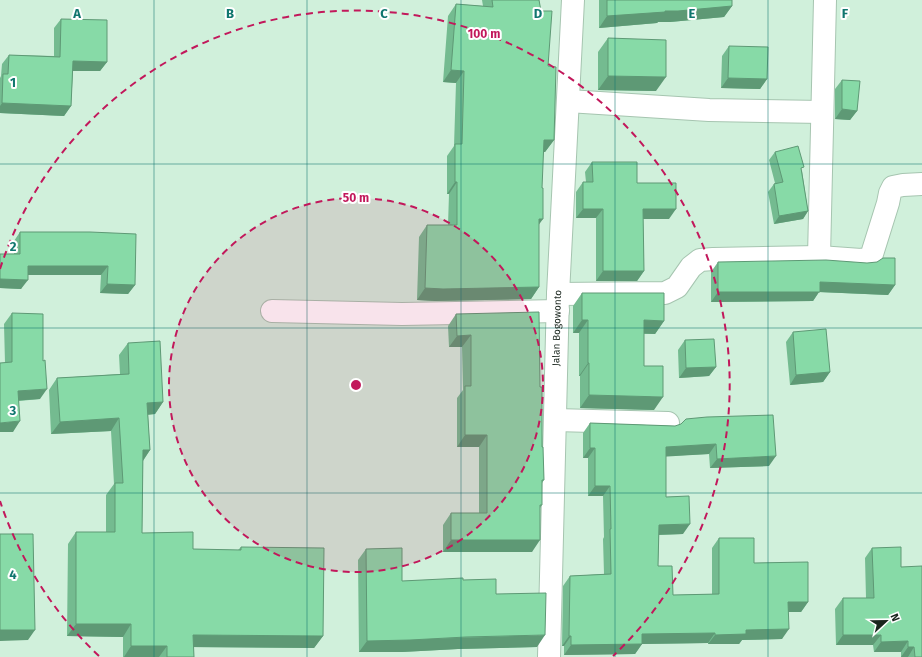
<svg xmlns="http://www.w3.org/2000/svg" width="922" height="657" font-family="'Fira Sans',sans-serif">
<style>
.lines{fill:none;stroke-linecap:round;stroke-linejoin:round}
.minor-casing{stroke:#a6c5b0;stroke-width:24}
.minor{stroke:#fff;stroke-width:22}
.wall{fill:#74bb90}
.shaded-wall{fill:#5e9975}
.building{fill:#87daa7;stroke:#5e9975}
.grid{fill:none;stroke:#0f766e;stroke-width:1;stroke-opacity:0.55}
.ring{fill:none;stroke:#c2185b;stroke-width:2;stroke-dasharray:7 5}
.labels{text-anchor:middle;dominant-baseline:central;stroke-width:4;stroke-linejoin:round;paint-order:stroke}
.street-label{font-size:10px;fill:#19251d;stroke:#fff}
.grid-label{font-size:13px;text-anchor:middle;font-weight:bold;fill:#0f766e;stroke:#fff;stroke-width:4;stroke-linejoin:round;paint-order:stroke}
.centre{fill:#c2185b;stroke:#fff;stroke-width:2}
.ring-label{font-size:12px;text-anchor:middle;font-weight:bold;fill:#c2185b;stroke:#fff;stroke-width:4;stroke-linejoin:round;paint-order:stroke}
</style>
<rect width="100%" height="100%" fill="#d0f0db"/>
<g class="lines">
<g class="minor-casing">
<g id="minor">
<path d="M568 101 709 110 822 112"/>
<path d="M819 257 825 0"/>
<path d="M558 294 665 293 677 287 691 267 700 260 713 259 819 257 861 260 868 259 872 254 888 203 890 193 893 187 903 185 922 184"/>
<path d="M272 311 402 314 558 311"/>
<path d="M555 420 668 423"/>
<path id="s1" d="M549 657 558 294 573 0"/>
</g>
</g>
<use href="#minor" class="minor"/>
</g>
<path class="wall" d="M482 0H539L548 66 554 140 545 152H543L539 224V287L531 299 435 301 417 300 419 237 427 225H448L449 194H447V156L454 146 456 83 443 82 448 16 456 4 483 6Z
M599 0H732V6L724 17 670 22H658L657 23 599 28Z
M61 19 107 62 100 71H73L71 106 64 116 0 113V78L1 76 2 64 9 55 54 56V28Z
M608 38 656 91 598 90V52Z
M729 46 767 79 760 89 721 88 722 56Z
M842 80 857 111 850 120 835 119V89Z
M775 152 802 171 808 211 803 219 774 224 768 192 774 184 775 183 769 160Z
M592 162 637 183 669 219H643L644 271 637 281H596V218H576V192L583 182H586L585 172Z
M20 232H90L135 285 128 294 100 293 101 275H28L21 289 0 288V254H14V241Z
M718 262 895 285 888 295 819 292 813 301 711 302V272Z
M582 293 664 321 655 334H644V366L654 410 580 408V376H579V333H573V306Z
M12 313 40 399 19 401 13 432 5 363 4 324Z
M456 314 540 387 544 480 542 483V505L540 508 532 552H443V525L451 513H479V447H457V398L463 390 462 347H449L448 326Z
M793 332 830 372 823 382 790 385 786 342Z
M685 340 716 367 709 376 679 378 678 350Z
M128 343 163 402 155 414 148 415 150 450 143 461 142 533 193 549 238 550 241 547 323 636 314 648 193 647 194 657H123V637L67 636 68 544 76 532H106V495L114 484 111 431 51 434 49 390 57 378 120 374 119 355Z
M590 423 675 426 769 466 710 468 709 454 666 456V497L683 534 659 535 658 566 673 595 712 594V548L719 538 754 563 808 602 801 612H788L782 639 742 640 739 644H708V643L642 644 635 654 564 655V646H562L563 586 570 576 604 574 603 539 604 537 603 496H588V458H583V433Z
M872 548 901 567 922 657H901V652H874L873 645H836L835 609 843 598H866L865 558Z
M366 549 402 581 463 580 496 594 537 647 458 649 402 652H359L358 560Z"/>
<path class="shaded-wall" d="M732 6 724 17 670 22H658L657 23 599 28 607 16 665 11Z
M73 61 107 62 100 71H66Z
M451 70 464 71 456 83 443 82Z
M608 76 666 77 656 91 598 90Z
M728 78 767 79 760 89 721 88Z
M2 103 71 106 64 116 0 113V106Z
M842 109 857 111 850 120 835 119Z
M544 140H554L545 152H535Z
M455 182H457L449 194H447Z
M583 209H603L596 218H576Z
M643 209H676L669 219H636Z
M808 211 803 219 774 224 779 216Z
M539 219H543L535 230Z
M28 266H108L101 275H22Z
M603 271H644L637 281H596Z
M0 279 28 280 21 289 0 288Z
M820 282 895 285 888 295 819 292 813 301 711 302 718 292Z
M107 284 135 285 128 294 100 293Z
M539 287 531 299 435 301 417 300 425 288Z
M582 320H588L579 333H573Z
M644 320 664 321 655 334 635 333Z
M471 335 462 347H449L457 336Z
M588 363H589L580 376H579Z
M716 367 709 376 679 378 686 368Z
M830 372 823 382 790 385 796 375Z
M47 389 40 399 11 401 18 391Z
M589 395 663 397 654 410 580 408Z
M163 402 155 414 139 415 147 403Z
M119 418 111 431 51 434 60 422Z
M20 421 13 432H0V423Z
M465 435H487L479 447H457Z
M716 444 709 454 659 457 666 447Z
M590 448H595L588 458H583Z
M143 450H150L142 462Z
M776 456 769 466 710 468 717 459Z
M595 486H610L603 496H588Z
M690 524 683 534 652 535 659 525Z
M451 540H540L532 552H443Z
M788 602H808L801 612H781Z
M76 624H131L123 637 67 636Z
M789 629 782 639 742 640 739 644H708L715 635 746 630Z
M0 630H35L28 640 0 641Z
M715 633 708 643 642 644 635 654 564 655 571 645 642 634Z
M193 635 323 636 314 648 185 647Z
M545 635 537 647 458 649 402 652H359L367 641Z
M843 635H881L873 645H836Z
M569 636H571L564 646H562Z
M908 641 901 652H874L881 642Z
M131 646H167L159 657H124Z
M908 647H914L908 657H901Z"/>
<path class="building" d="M492 0H539L541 11H552L548 66 556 67 554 140H544L542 188H543V219H539V287L443 289 425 288 427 225H457V182H455V144H462L464 71 451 70 456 4 493 7Z
M607 0H732V6L678 11H665V12L607 16Z
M61 19 107 20V62L73 61 71 106 2 103 3 74H8L9 55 60 57Z
M608 38 666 40V77L608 76Z
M729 46 768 47 767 79 728 78Z
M842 80 860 81 857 111 842 109Z
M798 146 804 167 801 168 808 211 779 216 774 184 783 182 775 152Z
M592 162H637V183H676V209H643L644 271H603V209H583V182H593Z
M20 232H90L136 234 135 285 107 284 108 266H28V280L0 279V254H20Z
M883 258H895V285L820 282V292H718V262L826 260 867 263 877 262Z
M582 293H664V321L644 320V366H663V397L589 395V363H588V320H582Z
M539 312 540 387H542V447H543L544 480H542V505H540V540H451V513H487V435H465V386H471V335L457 336 456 314Z
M12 313 43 314V361L45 360 47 389 18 391 20 421 0 423V363L12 362Z
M826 329 830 372 796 375 793 332Z
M714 339 716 367 686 368 685 340Z
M160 341 163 402 147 403 150 450H143L142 533 193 532V549L241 550V547L324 548 323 636 193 635 194 657H167V646H131V624H76V532H115V483H123L119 418 60 422 57 378 129 374 128 343Z
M773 415 776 456 717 459 716 444 666 447V497L689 496 690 524 659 525 658 566H672L673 595 719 594V538H754V563L808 562V602H788L789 629 746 630V634L715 635V633L642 634V644L571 645V636H569L570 576 611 574 610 529H611L610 486H595V448H590V423L675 426 681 424 686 419 707 417Z
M0 534H33L35 630H0Z
M901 547V567L922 566V657H915L914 647H908V641L881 642V635H843V598H874L872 548Z
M402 548V581L463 578V580L496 579V594L546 593 545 635 466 637 410 640 367 641 366 549Z"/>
<path class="grid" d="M154 0V657M307 0V657M461 0V657M615 0V657M768 0V657M0 164H922M0 328H922M0 493H922"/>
<circle cx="356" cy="385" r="187" fill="#c2185b" fill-opacity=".12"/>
<g class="ring">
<circle cx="356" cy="385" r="187"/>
<path d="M99 656A374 374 0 0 1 0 501M0 269A374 374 0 1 1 613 656"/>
</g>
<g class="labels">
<g class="street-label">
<text stroke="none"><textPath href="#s1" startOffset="329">Jalan Bogowonto</textPath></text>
</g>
</g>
<g class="grid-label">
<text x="77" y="18">A</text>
<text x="230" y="18">B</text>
<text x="384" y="18">C</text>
<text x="538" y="18">D</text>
<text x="692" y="18">E</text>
<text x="845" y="18">F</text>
<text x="13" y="87">1</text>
<text x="13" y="251">2</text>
<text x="13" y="415">3</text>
<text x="13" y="579">4</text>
</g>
<circle cx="356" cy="385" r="6" class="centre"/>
<g class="ring-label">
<text x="484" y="38">100 m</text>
<text x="356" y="202">50 m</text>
</g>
<g transform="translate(886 621) rotate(68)" stroke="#ffffff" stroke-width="3" paint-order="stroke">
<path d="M0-3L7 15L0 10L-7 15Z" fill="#19251d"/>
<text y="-6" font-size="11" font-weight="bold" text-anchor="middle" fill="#19251d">N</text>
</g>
</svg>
